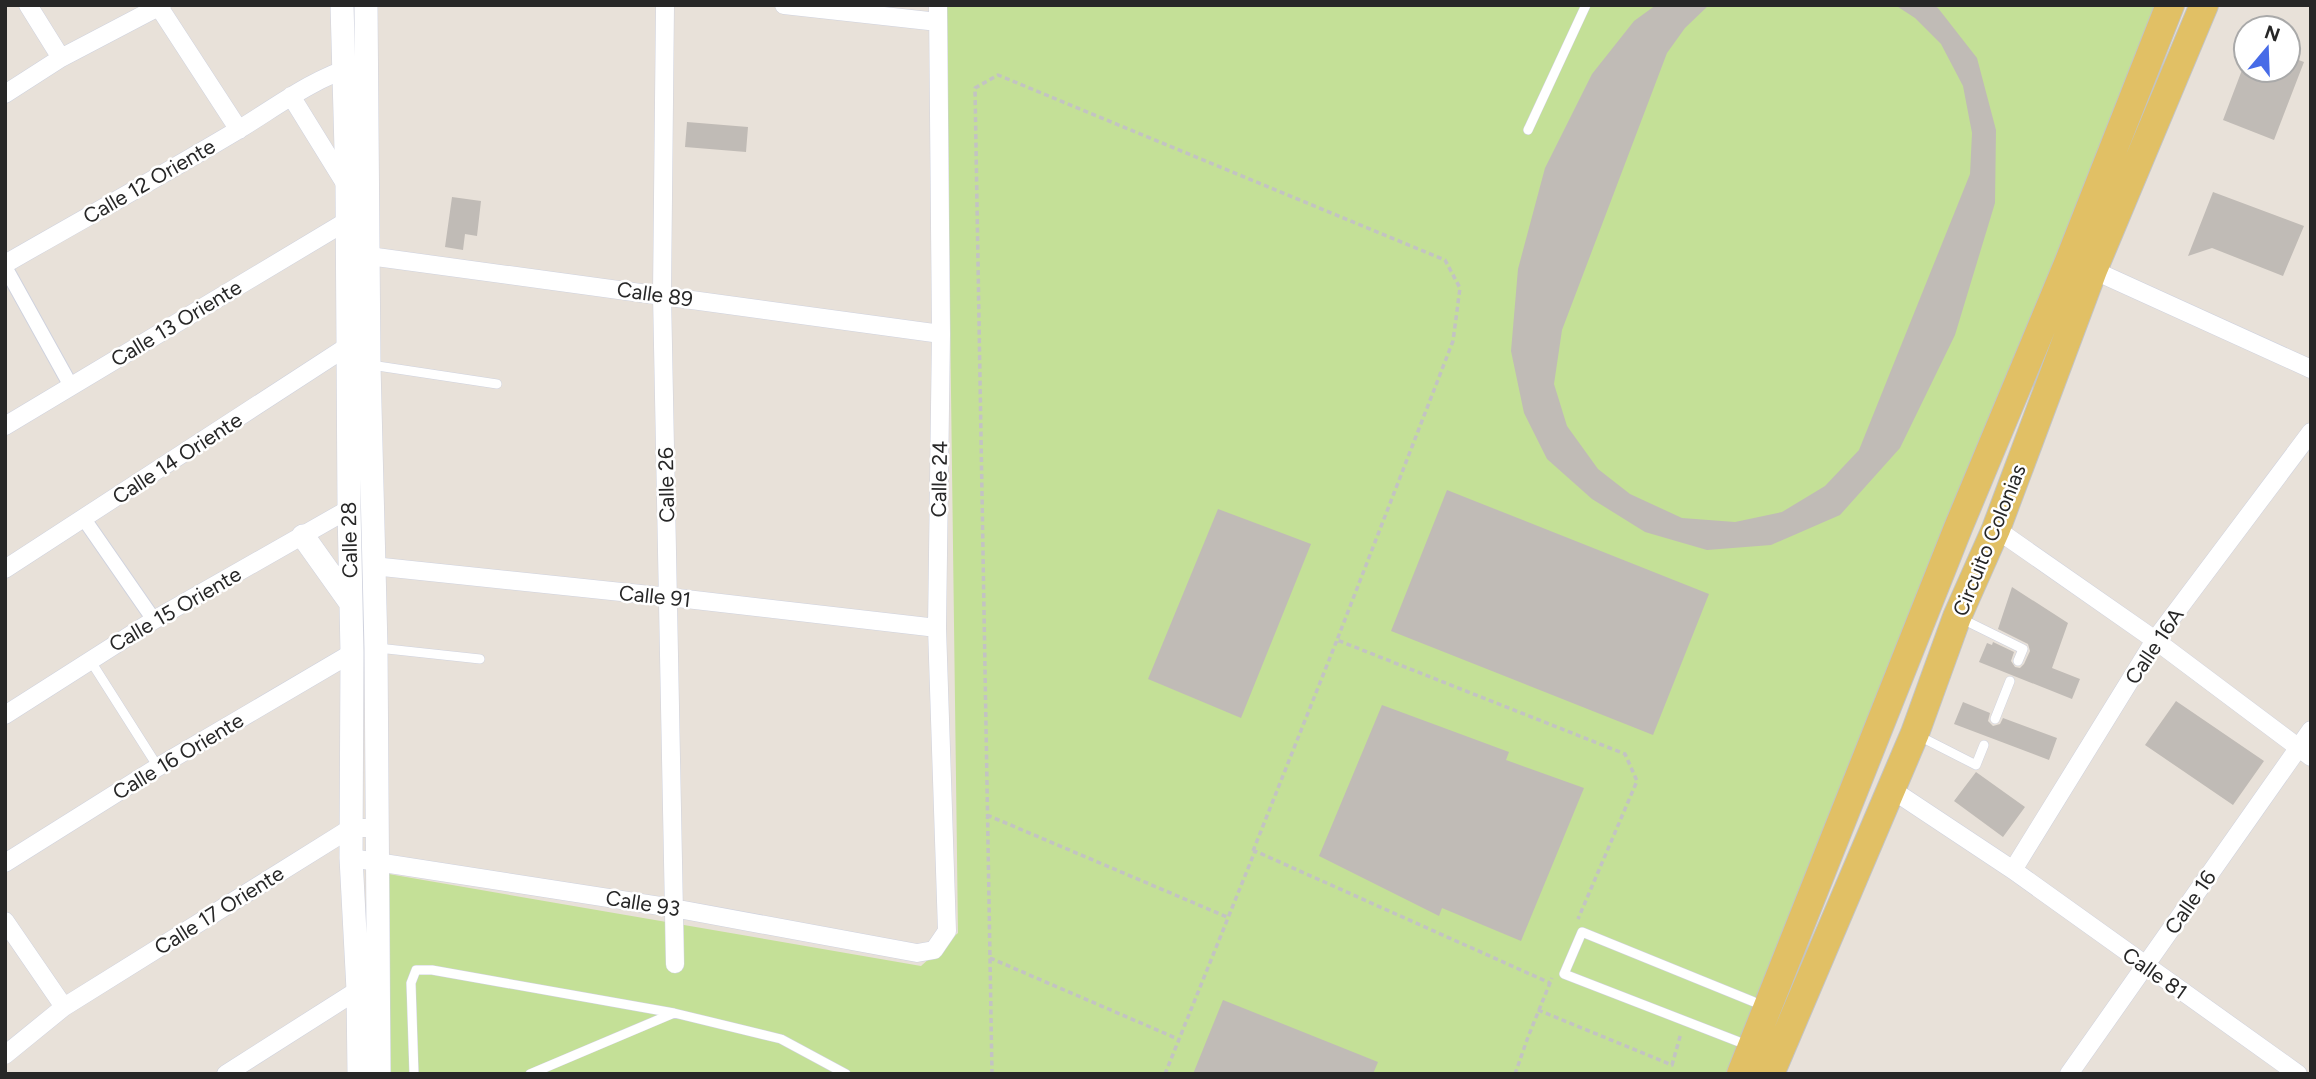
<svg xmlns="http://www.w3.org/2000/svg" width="2316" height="1079" font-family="Figtree,sans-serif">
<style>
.pitch{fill:#c4e097}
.building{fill:#c0bbb6}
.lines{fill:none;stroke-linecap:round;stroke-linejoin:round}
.service-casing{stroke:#cfd2de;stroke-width:10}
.pedestrian-casing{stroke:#cfd2de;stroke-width:16}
.minor-casing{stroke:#cfd2de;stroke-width:19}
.tertiary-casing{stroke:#cfd2de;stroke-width:24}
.primary-casing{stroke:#c3c3c3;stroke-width:30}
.path{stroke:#c3c3c3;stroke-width:3.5;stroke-dasharray:5 3.5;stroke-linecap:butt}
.service{stroke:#fff;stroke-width:9}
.pedestrian{stroke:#fff;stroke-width:14}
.minor{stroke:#fff;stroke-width:18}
.tertiary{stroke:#fff;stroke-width:23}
.primary{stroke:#e1c065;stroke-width:28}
.labels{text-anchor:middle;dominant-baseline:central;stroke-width:5;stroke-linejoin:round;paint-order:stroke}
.street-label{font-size:21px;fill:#272727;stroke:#fff}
</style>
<rect width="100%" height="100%" fill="#e8e1d9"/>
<path class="pitch" d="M946 5H2160L1735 1074H378L377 872 921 966 958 933Z"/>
<path class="building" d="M1656 5H1709L1685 28 1667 53 1562 330 1554 384 1567 426 1598 469 1630 494 1682 518 1735 522 1782 512 1825 486 1859 450 1970 174 1972 133 1963 86 1941 44 1915 18 1895 5H1933L1938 8 1977 58 1996 130 1995 203 1955 335 1900 448 1840 515 1771 545 1707 550 1645 532 1592 499 1547 459 1524 413 1511 351 1518 269 1545 168 1592 74 1634 21Z
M2288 56 2304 62 2274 140 2223 120 2242 70H2288Z
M687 122 748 127 746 152 685 147Z
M2213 192 2304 226 2283 276 2212 248 2188 256Z
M452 197 481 201 477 236 465 234 463 250 445 247Z
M1447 490 1709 594 1653 735 1391 631Z
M1218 509 1311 544 1241 718 1148 679Z
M2012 587 2068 623 2052 668 2080 679 2072 699 1979 662 1987 643 1992 645 1993 642 2014 652 2011 661 2015 667 2020 668 2024 664 2030 651 2028 644 1998 629Z
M2176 701 2264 761 2233 805 2145 745Z
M1963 702 1990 713 1988 721 1993 726 2000 724 2003 718 2057 738 2049 760 1954 724Z
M1382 705 1509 752 1506 760 1584 788 1521 941 1442 908 1439 916 1319 856Z
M1976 772 2025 807 2003 837 1954 801Z
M1223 1000 1378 1062 1373 1074H1193Z"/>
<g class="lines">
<g class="service-casing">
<path id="service" d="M1528 130 1586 5
M371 365 497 384
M1960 618 2023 649 2018 661
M378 648 480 659
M90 660 158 767
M1995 719 2010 681
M1919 736 1976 765 1984 745
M1747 1045 1564 974 1582 932 1764 1006
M414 1074 411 983 416 970H432L674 1013
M530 1074 674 1013 781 1039 846 1074"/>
</g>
<g class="pedestrian-casing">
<path id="pedestrian" d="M5 267 71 386
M84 519 154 620"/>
</g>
<g class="minor-casing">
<path id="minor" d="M28 5 61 58
M665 5 662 294 675 964
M784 5 938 22
M159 7 239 130
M5 94 61 58 162 5
M291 96 346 185
M369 256 941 334
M5 264C83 219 161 176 238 130 276 107 312 79 355 66
M2093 270 2311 369
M5 426 347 221
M1996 529 2155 640 2311 757
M373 566 669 597 937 628
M5 569 348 346
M5 715 154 620 349 509
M1891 789 2013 870 2298 1074
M351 858 673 908 917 953 934 950 947 931 937 628 941 334 938 5
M5 863 158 767 352 653
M2013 870 2155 640 2311 432
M5 921 64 1007
M5 1055 64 1007 351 828H377
M226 1074 358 990
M2069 1074 2311 730"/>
</g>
<g class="tertiary-casing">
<path id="tertiary" d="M342 5 347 186 349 509 352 653 351 858 358 990 359 1074
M366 5 369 365 376 648 379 1074
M303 536 350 602"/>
</g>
<g class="primary-casing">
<path id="primary" d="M1741 1074 1958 528 2068 264 2170 5
M1770 1074 1915 733 1957 617 1996 529 2093 270 2204 5"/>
</g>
<path class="path" d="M987 815 1227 917
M1253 851 1337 640
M990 958 1178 1039
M1538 1010 1672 1065 1681 1033
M992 1074 975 88 998 75 1445 260 1460 288 1453 341 1337 640 1625 754 1637 781 1578 919
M1165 1074 1255 851 1550 983
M1515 1074 1528 1037 1552 978"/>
<use href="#service" class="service"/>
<use href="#pedestrian" class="pedestrian"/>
<use href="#minor" class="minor"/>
<use href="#tertiary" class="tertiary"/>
<use href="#primary" class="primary"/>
</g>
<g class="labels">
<g class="street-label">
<text transform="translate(149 181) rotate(-30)">Calle 12 Oriente</text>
<text transform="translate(655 294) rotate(8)">Calle 89</text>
<text transform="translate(176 323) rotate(-31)">Calle 13 Oriente</text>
<text transform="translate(177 458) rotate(-33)">Calle 14 Oriente</text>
<text transform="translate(939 479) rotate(-89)">Calle 24</text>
<text transform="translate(666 485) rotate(-91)">Calle 26</text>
<text transform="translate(349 540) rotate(-91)">Calle 28</text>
<text transform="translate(1989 540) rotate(-68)">Circuito Colonias</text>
<text transform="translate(655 596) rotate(6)">Calle 91</text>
<text transform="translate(175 609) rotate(-30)">Calle 15 Oriente</text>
<text transform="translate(2154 646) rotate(-56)">Calle 16A</text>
<text transform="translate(178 756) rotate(-31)">Calle 16 Oriente</text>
<text transform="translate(2190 902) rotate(-55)">Calle 16</text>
<text transform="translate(643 903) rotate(9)">Calle 93</text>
<text transform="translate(219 910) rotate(-32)">Calle 17 Oriente</text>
<text transform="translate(2155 973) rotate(35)">Calle 81</text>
</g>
</g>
<rect width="2316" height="1079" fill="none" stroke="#272727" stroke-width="14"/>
<g transform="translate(2267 49) rotate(19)"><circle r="33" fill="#ffffff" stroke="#a9a9a9" stroke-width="2"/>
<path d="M0-5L12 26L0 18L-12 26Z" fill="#476be7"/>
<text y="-10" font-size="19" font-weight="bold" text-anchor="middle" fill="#272727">N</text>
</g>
</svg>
